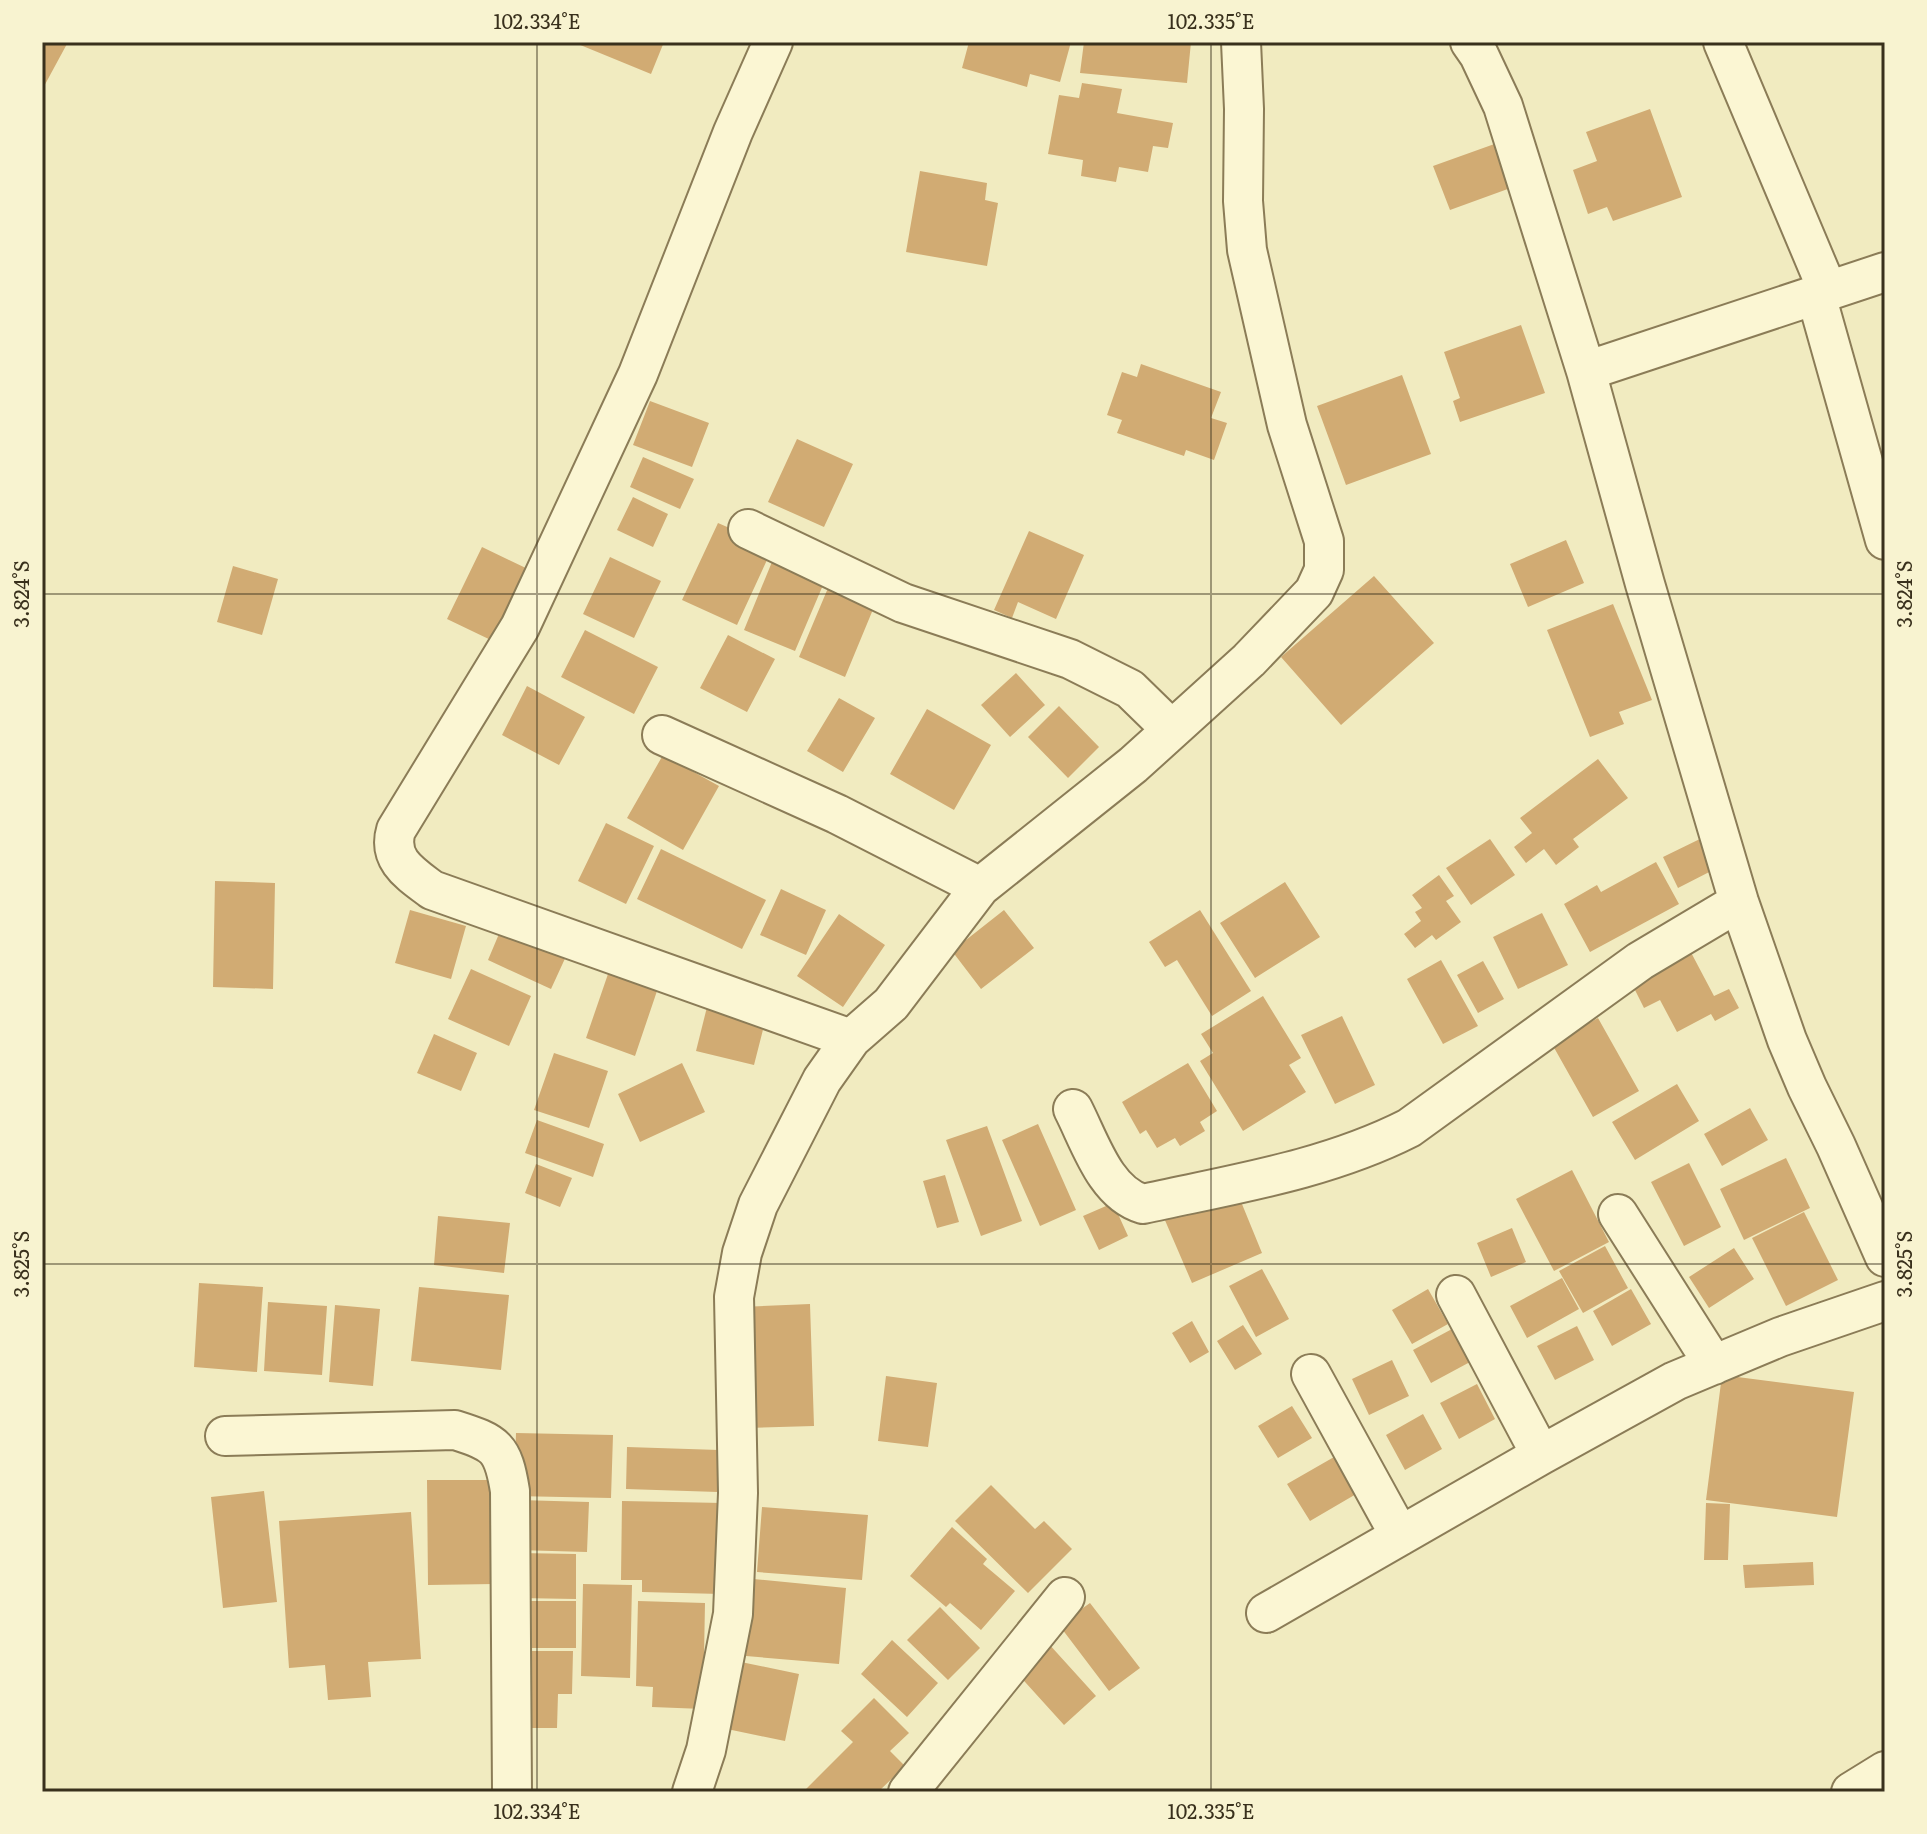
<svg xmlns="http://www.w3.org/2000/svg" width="1927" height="1834" font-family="Literata,serif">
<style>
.building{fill:#d1ab73}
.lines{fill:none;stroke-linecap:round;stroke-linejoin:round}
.minor-casing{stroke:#8b7c57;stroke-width:42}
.minor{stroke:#fbf6d3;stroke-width:38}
.ticks{fill:none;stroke:#39301c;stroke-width:2;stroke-opacity:0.45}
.neatline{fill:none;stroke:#39301c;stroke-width:3}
.ticks-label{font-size:20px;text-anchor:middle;fill:#39301c}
</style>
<rect width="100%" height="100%" fill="#f1ebc0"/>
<path class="building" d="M42 42H68L42 90Z
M573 42H664L651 74Z
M969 42H1071L1060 82 1030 74 1027 87 962 68Z
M1084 42H1191L1187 83 1080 73Z
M1082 83 1122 89 1117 113 1173 123 1168 148 1153 146 1148 172 1119 167 1116 182 1081 176 1083 160 1048 154 1059 95 1079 98Z
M1650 109 1682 197 1613 221 1607 207 1588 214 1573 170 1597 161 1586 132Z
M1500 142 1516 186 1450 210 1433 166Z
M920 171 987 183 985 200 998 203 987 266 906 252Z
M1521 325 1545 393 1460 422 1453 401 1460 398 1444 352Z
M1141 364 1221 392 1211 418 1227 423 1214 460 1186 450 1184 456 1117 433 1122 420 1107 415 1122 372 1137 377Z
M1402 375 1431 454 1346 485 1317 406Z
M650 401 709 423 692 467 633 445Z
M797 439 853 464 824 527 768 502Z
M643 457 694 479 680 509 630 487Z
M633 497 668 514 653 547 617 530Z
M718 523 773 547 737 625 682 600Z
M1029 531 1084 555 1056 619 1018 602 1012 618 994 610Z
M1566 540 1584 583 1528 607 1510 564Z
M482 547 532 571 497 643 447 619Z
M610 557 661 581 634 638 583 614Z
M774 557 826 578 795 651 744 630Z
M233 566 278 579 262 635 217 622Z
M1374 576 1434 643 1341 725 1281 657Z
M828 588 874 607 845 677 799 657Z
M1613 604 1652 700 1619 712 1624 724 1590 737 1547 630Z
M585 630 658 667 634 714 561 677Z
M728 635 775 659 747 712 700 688Z
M1016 673 1045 705 1010 737 981 705Z
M527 686 585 717 559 765 502 735Z
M839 698 875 718 843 772 807 751Z
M1059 706 1099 747 1068 778 1028 737Z
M927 709 991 745 954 810 890 774Z
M663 755 719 786 683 850 627 818Z
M1598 759 1628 798 1573 839 1579 847 1556 865 1544 849 1526 863 1514 847 1532 833 1520 818Z
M606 823 654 846 626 904 578 881Z
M1704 837 1719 867 1678 888 1663 857Z
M1490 839 1515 875 1471 905 1446 868Z
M661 849 766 900 742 949 637 899Z
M1656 862 1679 904 1590 952 1564 904 1597 885 1601 892Z
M1439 875 1454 896 1446 901 1461 922 1436 940 1432 935 1415 948 1404 934 1421 921 1415 912 1422 908 1412 895Z
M215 881 275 883 273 989 213 987Z
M1285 882 1320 937 1255 978 1220 923Z
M781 889 826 910 806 955 760 935Z
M410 910 466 926 451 979 395 963Z
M1004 910 1034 948 981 989 952 951Z
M1200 910 1251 991 1212 1016 1177 960 1165 967 1149 942Z
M1542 913 1568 965 1518 989 1493 937Z
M839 914 885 945 843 1007 797 976Z
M504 922 568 952 551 989 488 960Z
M1686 943 1714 996 1729 989 1739 1008 1715 1021 1711 1014 1677 1032 1660 1000 1644 1008 1630 980Z
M1441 960 1478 1026 1443 1044 1407 979Z
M1483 961 1504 999 1478 1013 1457 975Z
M471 969 531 996 509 1046 448 1019Z
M608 974 657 991 635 1056 586 1038Z
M1263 996 1301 1058 1289 1065 1306 1092 1243 1131 1200 1061 1213 1053 1201 1034Z
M708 1003 766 1018 754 1065 696 1051Z
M1342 1016 1375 1085 1335 1104 1301 1035Z
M1598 1018 1639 1091 1593 1117 1552 1044Z
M434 1034 477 1053 461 1091 417 1073Z
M554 1053 608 1071 589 1128 534 1110Z
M682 1063 705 1112 640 1142 618 1094Z
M1188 1063 1217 1111 1200 1122 1205 1131 1180 1146 1175 1138 1157 1148 1146 1130 1140 1134 1122 1102Z
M1677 1084 1699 1121 1635 1160 1612 1122Z
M1750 1108 1768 1140 1722 1166 1704 1134Z
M537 1120 604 1144 593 1177 525 1153Z
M1038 1124 1076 1210 1040 1226 1002 1140Z
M987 1126 1022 1221 981 1236 946 1140Z
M1786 1158 1810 1208 1744 1240 1720 1189Z
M1689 1163 1721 1227 1684 1246 1651 1182Z
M536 1164 572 1178 560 1207 525 1193Z
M1572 1170 1609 1242 1554 1271 1516 1199Z
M945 1175 959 1222 937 1228 923 1181Z
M1235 1187 1262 1253 1192 1283 1164 1218Z
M1113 1203 1128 1236 1099 1250 1083 1216Z
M1804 1212 1838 1280 1786 1306 1752 1238Z
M438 1216 510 1223 504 1273 434 1265Z
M1512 1228 1526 1262 1491 1277 1477 1243Z
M1605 1246 1628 1288 1583 1313 1559 1271Z
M1734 1248 1754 1279 1709 1308 1689 1277Z
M1262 1269 1289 1319 1256 1337 1229 1286Z
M1562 1278 1579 1309 1527 1338 1510 1306Z
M199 1283 263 1287 257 1372 194 1367Z
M419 1287 509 1295 501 1370 411 1361Z
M1428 1289 1448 1324 1412 1344 1392 1310Z
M1631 1289 1651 1324 1612 1346 1593 1311Z
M268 1302 327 1306 322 1375 264 1371Z
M810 1304 814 1426 746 1428 742 1307Z
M335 1305 380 1309 373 1386 329 1382Z
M1192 1321 1209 1352 1190 1363 1172 1333Z
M1243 1325 1262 1354 1235 1370 1217 1341Z
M1577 1326 1594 1360 1555 1380 1537 1346Z
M1452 1329 1470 1362 1431 1383 1413 1350Z
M1392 1360 1409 1396 1369 1415 1352 1379Z
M1722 1375 1854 1392 1837 1517 1706 1500Z
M886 1376 937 1383 928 1447 878 1441Z
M1477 1384 1495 1419 1459 1439 1440 1403Z
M1292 1406 1312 1438 1278 1458 1258 1426Z
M1423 1414 1442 1449 1405 1470 1386 1435Z
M516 1433 613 1435 611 1498 514 1496Z
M627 1447 719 1450 718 1492 626 1489Z
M1341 1453 1363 1490 1310 1521 1287 1484Z
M427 1480H493L494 1584 428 1585Z
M991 1485 1035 1529 1044 1521 1072 1549 1028 1593 955 1521Z
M264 1491 277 1602 223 1608 211 1497Z
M519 1500 589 1502 587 1552 517 1550Z
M622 1501 723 1503 721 1594 642 1592V1580H621Z
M1706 1503 1730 1504 1728 1560H1704Z
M762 1507 868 1515 862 1580 757 1572Z
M411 1512 421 1659 368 1662 371 1697 328 1700 325 1665 289 1668 279 1521Z
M952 1527 987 1559 983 1564 1015 1591 981 1630 950 1603 946 1607 910 1576Z
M519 1553 576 1554V1599L519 1598Z
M1813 1562 1814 1585 1745 1588 1743 1565Z
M753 1579 846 1588 839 1664 746 1656Z
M583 1584 632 1585 630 1678 581 1676Z
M519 1601H576V1648H519Z
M638 1601 705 1603 703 1709 652 1707 653 1687 636 1686Z
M1090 1603 1140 1668 1109 1691 1059 1625Z
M940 1607 980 1648 948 1680 907 1640Z
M892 1640 938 1683 907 1717 861 1674Z
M1048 1643 1096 1696 1064 1725 1016 1672Z
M531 1651H573L572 1694H558L557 1728H531Z
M741 1662 799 1674 785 1741 727 1729Z
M874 1698 909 1733 890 1751 905 1766 878 1792H803L853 1742 841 1731Z"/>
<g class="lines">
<g class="minor-casing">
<path id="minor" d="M773 42 733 132 638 374 520 627 396 830C387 860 411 874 432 890L851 1039
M1470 42 1479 55 1503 106 1586 371 1645 584 1739 902 1787 1040 1807 1087 1836 1146 1885 1257
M1723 42 1828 291
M1816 295 1885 540
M1586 371 1885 272
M748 529 903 603 1070 659 1130 689 1171 729
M662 735 837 814 980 887
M1073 1109C1090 1142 1105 1193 1143 1204 1234 1184 1326 1170 1409 1128L1640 961 1739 902
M1618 1214 1714 1365
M1456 1295 1541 1455
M1311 1374 1400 1536
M225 1436 455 1430C496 1443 503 1447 510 1491L512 1792
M1266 1613 1541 1455 1675 1381 1780 1337 1885 1301
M692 1792 706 1750 733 1614 738 1493 734 1297 742 1253 758 1205 822 1080 851 1039 891 1004 980 887 1133 765 1249 660 1314 592 1324 570V541L1287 425 1247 250 1243 201 1244 109 1241 42
M908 1792 1065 1597
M1851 1792 1885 1771"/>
</g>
<use href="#minor" class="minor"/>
</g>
<path class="ticks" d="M537 42V1792M1211 42V1792M1885 42V1792M42 594H1885M42 1264H1885"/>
<rect width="1927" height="1834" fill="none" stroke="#f8f3d0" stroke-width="88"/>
<rect x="44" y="44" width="1839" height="1746" class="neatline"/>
<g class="ticks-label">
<text x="537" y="29">102.334°E</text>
<text x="1211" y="29">102.335°E</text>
<text transform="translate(22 594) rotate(-90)" y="7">3.824°S</text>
<text transform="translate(1905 594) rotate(-90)" y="7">3.824°S</text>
<text transform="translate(22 1264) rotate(-90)" y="7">3.825°S</text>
<text transform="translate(1905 1264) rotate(-90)" y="7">3.825°S</text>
<text x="537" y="1819">102.334°E</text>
<text x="1211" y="1819">102.335°E</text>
</g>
</svg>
